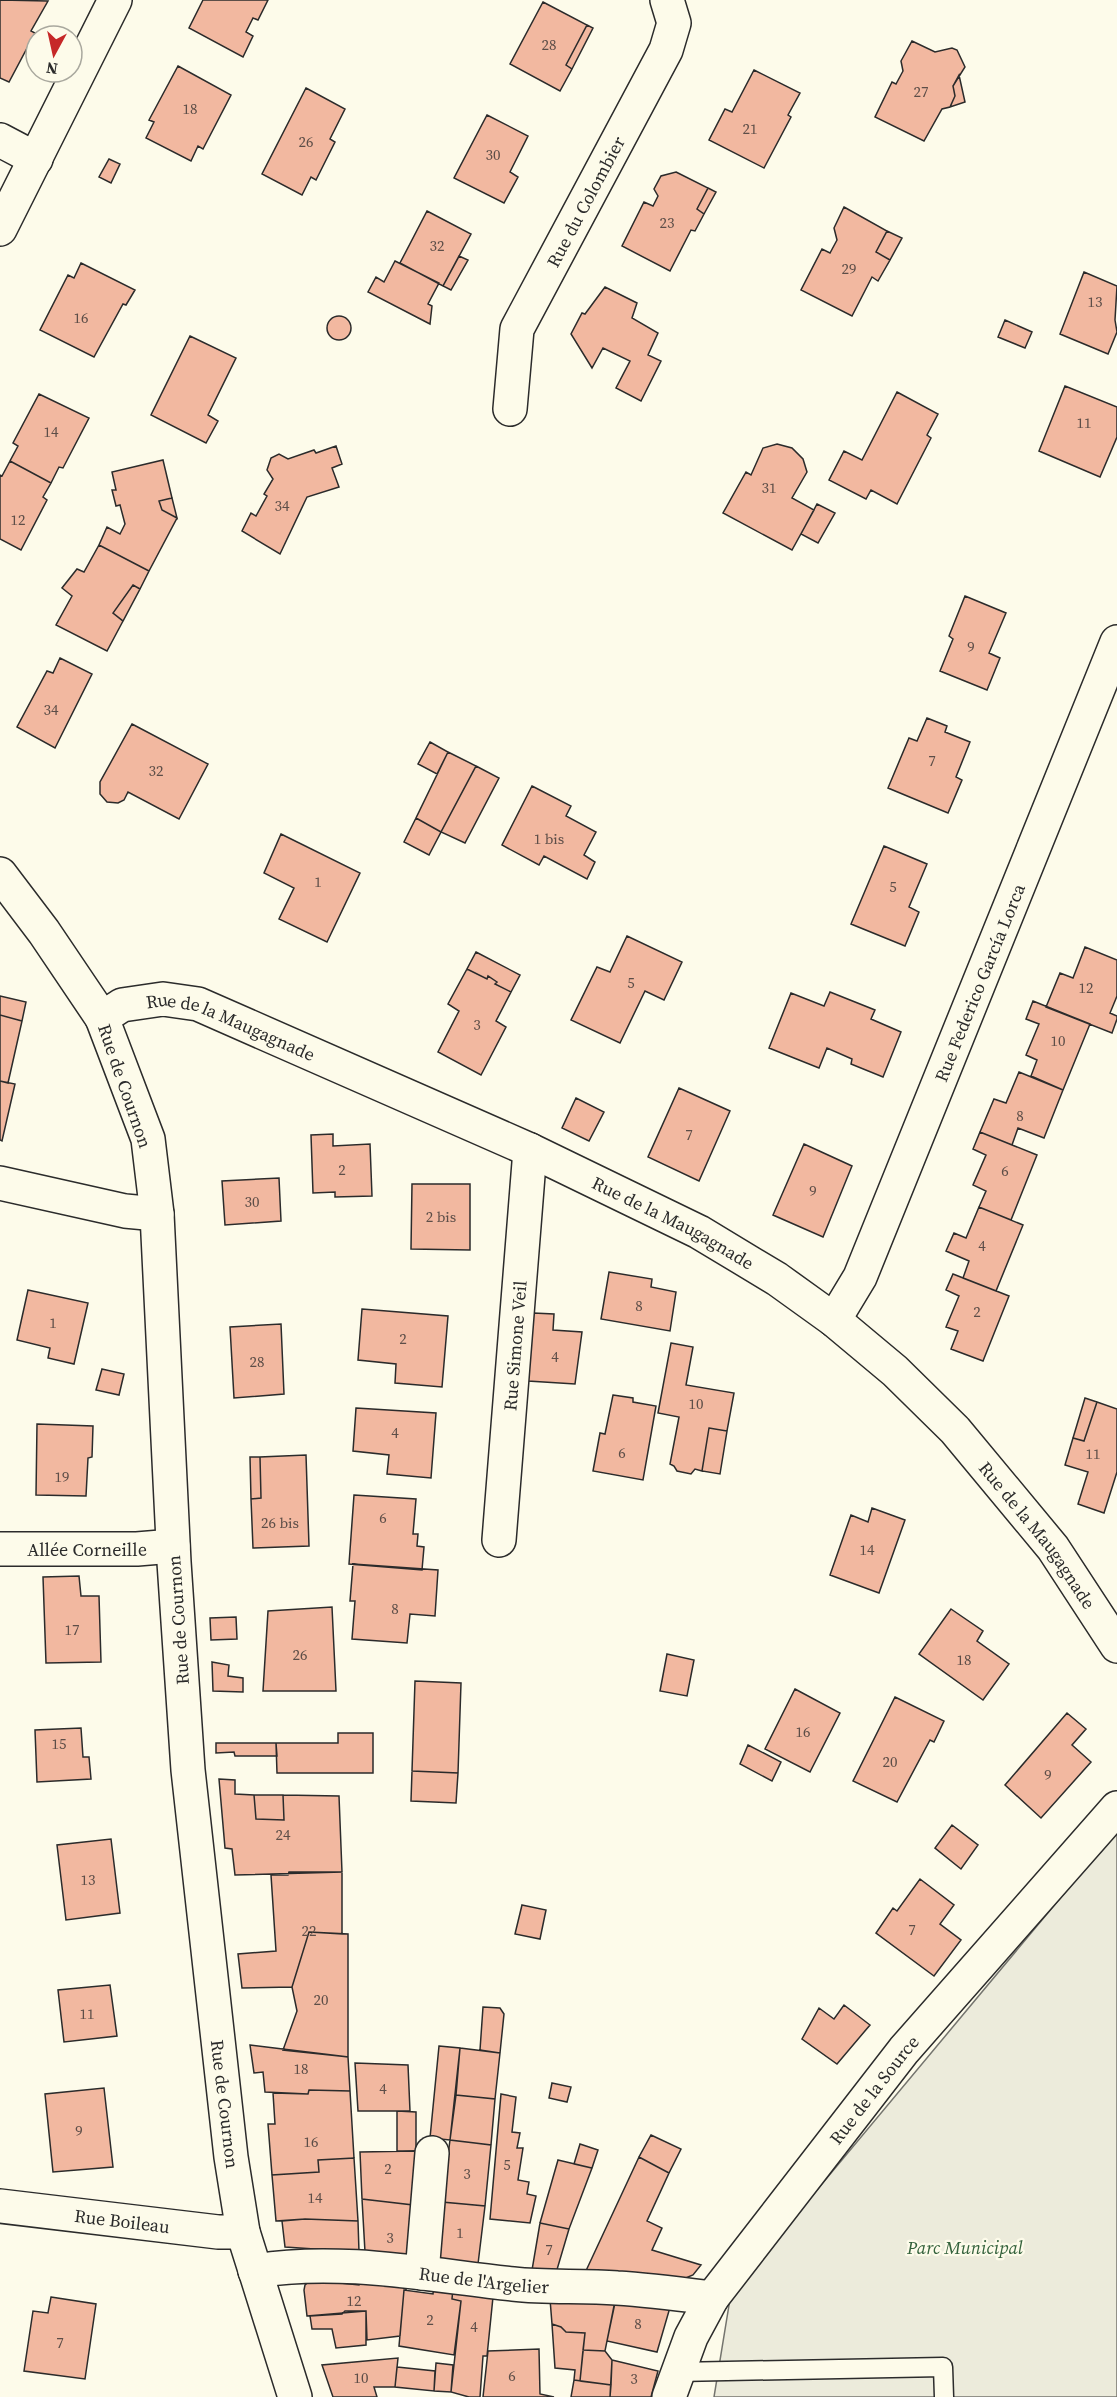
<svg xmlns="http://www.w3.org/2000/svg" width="1117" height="2397" font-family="'Source Serif 4',serif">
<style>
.green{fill:#ecebdb;stroke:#74746e;stroke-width:1.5}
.building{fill:#f2b8a0;stroke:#2b2b2b;stroke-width:1.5}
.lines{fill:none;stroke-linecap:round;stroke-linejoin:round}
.service-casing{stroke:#2b2b2b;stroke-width:21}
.minor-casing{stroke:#2b2b2b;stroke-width:36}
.tertiary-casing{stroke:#2b2b2b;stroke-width:36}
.service{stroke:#fdfbea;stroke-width:18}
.minor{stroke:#fdfbea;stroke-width:33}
.tertiary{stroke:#fdfbea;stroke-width:33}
.labels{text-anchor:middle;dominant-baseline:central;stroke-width:4.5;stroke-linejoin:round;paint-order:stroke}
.number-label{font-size:15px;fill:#5d4e48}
.street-label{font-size:18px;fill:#2b2b2b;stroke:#fdfbea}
.park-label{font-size:18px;font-style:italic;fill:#34623c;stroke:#fdfbea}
</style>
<rect width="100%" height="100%" fill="#fdfbea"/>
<path class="green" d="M1117 1830V2397H714L731 2293Z"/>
<path class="building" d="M0 0 48 1 31 31 35 33 9 82 0 78Z
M203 0H268L258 20 253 18 246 32 253 36 243 57 189 28Z
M543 2 587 25 566 65 572 69 560 91 510 64Z
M587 25 593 28 572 69 566 65Z
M912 41 935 52 952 48 957 50 965 67 953 86 955 96 950 107 942 109 924 141 875 117 892 82 896 84 903 71 901 61Z
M178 66 231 95 203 149 198 146 191 161 146 138 154 122 149 120Z
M754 70 800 93 788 115 791 117 764 168 709 140 725 109 732 112Z
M959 75 965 102 950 107 955 96 953 86Z
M306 88 345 109 330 139 335 142 316 180 311 177 302 195 262 174Z
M487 115 528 136 510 172 518 177 504 203 454 178Z
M109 159 120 164 111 183 99 177Z
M676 172 708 188 697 209 704 214 695 231 691 230 670 271 622 246 644 202 653 206 658 196 654 189 661 176Z
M708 188 716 192 704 214 697 209Z
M844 207 887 231 876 252 890 260 878 281 872 277 852 316 801 290 822 249 830 253 837 240 834 228Z
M427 211 471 234 443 286 400 263Z
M887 231 902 238 890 260 876 252Z
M459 256 468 260 451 290 443 286Z
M395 261 439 283 428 304 432 306 430 324 368 292 376 277 384 282Z
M81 263 135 290 126 305 123 304 94 357 40 330 68 275 74 278Z
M1084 272 1117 286 1115 320 1117 332 1108 354 1060 334Z
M605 287 637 303 632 318 658 333 648 355 661 361 641 401 616 388 630 361 603 348 592 368 571 334 582 313 585 314Z
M327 328a12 12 0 1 1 24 0a12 12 0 1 1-24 0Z
M1005 320 1032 332 1025 348 998 337Z
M190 336 236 358 208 415 218 421 206 443 151 415Z
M1065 386 1117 407V437L1100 477 1039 451Z
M897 392 938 414 927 435 931 438 897 504 871 490 866 499 829 480 844 451 862 460Z
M39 394 89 418 63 468 59 467 51 483 10 461 18 446 13 443Z
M777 444 792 448 803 459 807 472 792 498 814 510 792 550 723 513 746 472 751 475 763 448Z
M336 446 342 464 332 468 339 487 307 497 280 554 242 531 251 513 256 516 267 496 264 494 273 479 267 470 271 458 279 454 288 459 314 450 316 453Z
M163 460 172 498 159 501 162 510 177 518 149 571 99 545 107 527 120 534 125 524 120 505 116 506 112 490H116L112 472Z
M10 461 51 483 43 497 47 500 21 550 0 539V475L2 476Z
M172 498 177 518 162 510 159 501Z
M817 504 835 513 818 543 801 534Z
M99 545 149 571 140 589 133 585 113 613 123 621 107 651 56 625 72 596 62 588 77 569 84 572Z
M133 585 140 589 123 621 113 613Z
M965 596 1006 613 989 653 1000 658 987 690 940 671 953 639 949 636Z
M60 658 92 674 55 748 17 727 47 671 53 673Z
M927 718 947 726 945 732 970 742 956 777 962 780 948 813 888 788 909 738 917 741Z
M132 724 208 764 179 819 128 792 124 800 118 803 107 802 100 794V782Z
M430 742 448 752 437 774 418 764Z
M448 752 476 766 441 832 416 818Z
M476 766 499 778 465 843 441 832Z
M532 786 571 806 566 816 596 832 584 855 595 862 587 879 544 856 539 865 502 845Z
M416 818 441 832 429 855 404 842Z
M281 834 360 873 327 942 279 919 294 888 264 873Z
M884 846 927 864 909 907 919 912 905 946 851 924Z
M627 936 682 962 664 1000 645 991 620 1043 571 1020 597 967 610 972Z
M1085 947 1117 960V996L1110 1013 1117 1016V1019L1112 1033 1046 1007 1060 973 1073 978Z
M476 952 520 975 511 992 495 984 497 982 488 976 487 979 467 969Z
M467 969 487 979 488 976 497 982 495 984 511 992 496 1021 506 1027 481 1075 438 1052 459 1011 448 1004Z
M830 992 875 1010 871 1019 901 1032 883 1077 851 1064 852 1059 827 1048 819 1068 769 1048 791 993 824 1006Z
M0 996 26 1002 22 1021 0 1015Z
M1033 1001 1090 1024 1063 1090 1031 1076 1037 1060 1026 1055 1039 1024 1026 1019Z
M0 1015 22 1021 8 1083 0 1081Z
M1019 1072 1063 1090 1044 1138 1018 1128 1012 1145 980 1132 994 1099 1006 1103Z
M0 1081 15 1084 2 1141 0 1140Z
M679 1088 730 1111 699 1181 648 1157Z
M576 1098 604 1112 589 1141 562 1128Z
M980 1132 1037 1155 1011 1220 979 1207 986 1191 973 1185 986 1155 973 1149Z
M333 1134V1146L370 1144 372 1196 335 1197V1192L313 1193 311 1135Z
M804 1144 852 1166 823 1237 773 1215Z
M279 1178 281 1221 225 1225 222 1181Z
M412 1184H470V1250L411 1249Z
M979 1207 1023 1225 996 1291 963 1278 969 1261 946 1251 954 1233 966 1238Z
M609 1272 652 1279 651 1287 676 1292 670 1331 601 1319Z
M953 1274 1009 1296 983 1361 951 1349 958 1331 946 1327 959 1296 946 1290Z
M28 1290 88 1303 74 1364 48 1358 50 1348 17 1340Z
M362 1309 448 1316 442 1387 395 1383 396 1364 358 1360Z
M533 1313 554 1314 553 1330 582 1332 575 1384 528 1381Z
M281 1324 284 1394 234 1398 230 1327Z
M671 1343 693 1347 686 1385 734 1393 727 1431 709 1428 702 1471 695 1469 691 1474 677 1471 674 1466 670 1464 679 1417 658 1413Z
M102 1369 124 1374 119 1395 96 1390Z
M613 1395 633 1398V1402L656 1406 643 1480 593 1471 600 1433 605 1434Z
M1085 1398 1097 1402 1084 1441 1073 1438Z
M1097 1402 1117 1409V1472L1104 1513 1078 1504 1088 1472 1065 1465 1073 1438 1084 1441Z
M356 1408 436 1413 431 1478 387 1474 389 1455 353 1451Z
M37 1424 93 1426 92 1457 88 1458 86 1496 36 1495Z
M709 1428 727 1431 720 1474 702 1471Z
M306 1455 309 1546 253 1548 251 1499 261 1498 260 1457Z
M250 1457H260L261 1498 251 1499Z
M354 1495 416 1499 413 1534H418L417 1546 424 1547 422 1570 349 1564Z
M872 1508 905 1520 879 1593 830 1575 851 1515 868 1522Z
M353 1564 438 1570 435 1616 410 1614 407 1643 352 1639 355 1601H350Z
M79 1576 81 1596H99L101 1662 46 1663 43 1577Z
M332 1607 336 1691H263L268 1611Z
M951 1609 983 1631 977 1641 1009 1664 983 1700 919 1654Z
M236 1617 237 1639 211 1640 210 1618Z
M667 1654 694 1660 687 1696 660 1691Z
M212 1662 229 1665 228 1676 243 1678V1692L213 1691Z
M415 1681 461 1683 458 1773 412 1771Z
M795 1689 840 1713 810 1772 765 1749Z
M895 1697 944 1721 934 1742 930 1740 897 1802 853 1781Z
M1067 1713 1086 1729 1072 1745 1091 1762 1041 1818 1005 1785Z
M81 1728 83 1757H89L91 1779 37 1782 35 1730Z
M338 1733H373V1773H277L276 1743H338Z
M216 1743H276L277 1756H235L234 1752 216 1753Z
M748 1745 781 1762 772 1781 740 1764Z
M412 1771 458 1773 456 1803 411 1801Z
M219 1779 235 1780V1794L254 1795 256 1819 284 1820 283 1795 339 1796 342 1872 235 1875 232 1849 225 1848Z
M254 1795H283L284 1820 256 1819Z
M952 1825 978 1845 961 1869 935 1848Z
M111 1839 120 1913 66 1920 57 1845Z
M289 1872H342V1934L309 1932 292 1987 242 1988 238 1954 276 1951 271 1875H288Z
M920 1879 954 1905 940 1924 961 1940 934 1976 876 1933 893 1908 897 1911Z
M522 1905 546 1910 540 1939 515 1934Z
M309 1932 348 1934V2057L283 2050 297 2011 292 1987Z
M110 1985 117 2036 64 2042 58 1990Z
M844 2005 870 2025 837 2064 802 2039 819 2008 834 2019Z
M483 2007 500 2008 504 2014 500 2053 480 2050Z
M250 2045 348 2057 350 2091 309 2090 308 2094 265 2092 263 2072 254 2073Z
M439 2046 460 2048 450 2140 430 2138Z
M460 2048 500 2053 495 2099 456 2095Z
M355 2063 408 2065 410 2111H358Z
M552 2083 571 2087 567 2102 549 2098Z
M104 2088 113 2167 53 2172 45 2094Z
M309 2090 350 2091 354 2158 318 2160 319 2172 272 2175 268 2124H275L273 2093 308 2094Z
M501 2094 516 2097 512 2132 520 2133 517 2148H523L518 2180 529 2182 527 2194 536 2196 530 2223 490 2219Z
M456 2095 495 2099 491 2145 450 2140Z
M397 2111 416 2112V2151H397Z
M651 2135 681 2149 669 2173 639 2157Z
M450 2140 491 2145 485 2206 442 2202Z
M580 2144 598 2150 592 2168 574 2164Z
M416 2151 413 2205 362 2199 360 2152Z
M639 2157 669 2173 647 2221 662 2228 652 2250 701 2265 693 2275 676 2282 584 2275Z
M354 2158 358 2221 305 2219 276 2221 272 2175 319 2172 318 2160Z
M558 2160 592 2168 569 2229 540 2223Z
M362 2199 413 2205 414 2256 365 2252Z
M442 2202 485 2206 478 2264 435 2259Z
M305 2219 358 2221 359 2252 285 2247 282 2221Z
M540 2223 569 2229 556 2273 532 2270Z
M360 2278 407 2284 406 2290H404L400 2336 367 2340 366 2311 307 2316 304 2290 305 2285 311 2280 359 2285Z
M434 2286 453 2288 452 2299 461 2301 454 2355 399 2346 404 2290 433 2294Z
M453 2288 493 2297 487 2356H483L480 2397H469L451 2392 461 2301 452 2299Z
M51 2297 96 2304 85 2379 24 2371 33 2311 48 2313Z
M616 2298 671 2304 657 2352 607 2341Z
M550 2299 615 2301 605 2351 583 2350 585 2333 566 2332 561 2327 552 2324Z
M345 2311H366V2345L336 2348 332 2329H312L310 2316 342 2314Z
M552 2324 561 2327 566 2332 585 2333 580 2381 574 2380 575 2370 555 2368Z
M539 2349 540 2394 554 2397H483L488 2351Z
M583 2350 605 2351 612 2360 611 2385 580 2381Z
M398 2358 395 2387H374L377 2397H333L322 2365Z
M612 2360 658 2371 651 2397H610Z
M436 2363 453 2365 451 2392 434 2391Z
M397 2367 435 2371 434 2391 395 2387Z
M574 2380 611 2385 610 2397H571Z"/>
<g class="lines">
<g class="service-casing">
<path id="service" d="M677 2372 943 2367 944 2397"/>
</g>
<g class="minor-casing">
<g id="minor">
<path d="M0 140 36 159"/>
<path d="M0 229 115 0"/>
<path id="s1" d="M510 409 517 329 666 50 674 23 667 0"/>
<path d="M0 1183 125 1211 157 1214"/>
<path id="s2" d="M834 1320 860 1277 1117 642"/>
<path id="s3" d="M499 1540 530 1150"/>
<path id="s4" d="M0 1549H137L173 1546"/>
<path id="s5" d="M0 2206 218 2232H243"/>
<path id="s6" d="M255 2271C340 2257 428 2275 513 2284 547 2288 582 2285 617 2288 649 2290 680 2294 712 2298"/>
<path d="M422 2273 432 2153"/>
<path id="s7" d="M295 2397 243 2232 231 2157 188 1770 174 1562 157 1214 148 1139 102 1018 122 1005 163 999 198 1004 530 1150 699 1232 777 1279 834 1320 895 1371 955 1430 1053 1548 1117 1646"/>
<path id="s8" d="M669 2397 691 2337 712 2298 904 2050 1117 1808"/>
</g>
</g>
<g class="tertiary-casing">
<path id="tertiary" d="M0 874 44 932 102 1018"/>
</g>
<use href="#service" class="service"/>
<use href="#minor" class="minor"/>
<use href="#tertiary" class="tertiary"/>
</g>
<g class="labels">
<g class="number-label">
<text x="549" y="44">28</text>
<text x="921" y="91">27</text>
<text x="190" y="108">18</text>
<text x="750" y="128">21</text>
<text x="306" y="141">26</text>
<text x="493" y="154">30</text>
<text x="667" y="222">23</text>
<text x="437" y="245">32</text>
<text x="849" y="268">29</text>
<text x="1095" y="301">13</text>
<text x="81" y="317">16</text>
<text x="1084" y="422">11</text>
<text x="51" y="431">14</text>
<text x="769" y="487">31</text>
<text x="282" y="505">34</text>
<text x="18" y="519">12</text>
<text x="971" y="646">9</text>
<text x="51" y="709">34</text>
<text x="932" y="760">7</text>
<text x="156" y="770">32</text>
<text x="549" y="838">1 bis</text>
<text x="318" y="881">1</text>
<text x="893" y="886">5</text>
<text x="631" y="982">5</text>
<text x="1086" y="987">12</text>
<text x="477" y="1024">3</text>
<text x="1058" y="1040">10</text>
<text x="1020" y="1115">8</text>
<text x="689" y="1134">7</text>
<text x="342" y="1169">2</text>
<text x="1005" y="1170">6</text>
<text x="813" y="1190">9</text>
<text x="252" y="1201">30</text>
<text x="441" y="1216">2 bis</text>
<text x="982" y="1245">4</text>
<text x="639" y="1305">8</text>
<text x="977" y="1311">2</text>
<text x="53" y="1322">1</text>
<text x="403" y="1338">2</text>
<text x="555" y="1356">4</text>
<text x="257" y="1361">28</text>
<text x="696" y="1403">10</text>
<text x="395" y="1432">4</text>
<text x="622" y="1452">6</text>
<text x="1093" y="1453">11</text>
<text x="62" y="1476">19</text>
<text x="383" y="1517">6</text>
<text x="280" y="1522">26 bis</text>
<text x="867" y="1549">14</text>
<text x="395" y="1608">8</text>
<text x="72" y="1629">17</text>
<text x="300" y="1654">26</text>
<text x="964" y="1659">18</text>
<text x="803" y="1731">16</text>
<text x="59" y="1743">15</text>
<text x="890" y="1761">20</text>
<text x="1048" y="1774">9</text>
<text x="283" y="1834">24</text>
<text x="88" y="1879">13</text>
<text x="912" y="1929">7</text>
<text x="309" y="1930">22</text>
<text x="321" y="1999">20</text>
<text x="87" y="2013">11</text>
<text x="301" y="2068">18</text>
<text x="383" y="2088">4</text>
<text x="79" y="2130">9</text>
<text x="311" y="2141">16</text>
<text x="507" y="2164">5</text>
<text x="388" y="2168">2</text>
<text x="467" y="2173">3</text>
<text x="315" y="2197">14</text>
<text x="460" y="2232">1</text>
<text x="390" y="2237">3</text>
<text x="549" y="2249">7</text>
<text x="354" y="2300">12</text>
<text x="430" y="2319">2</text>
<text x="638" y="2323">8</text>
<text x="474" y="2326">4</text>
<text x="60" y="2342">7</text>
<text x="512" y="2375">6</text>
<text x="361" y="2377">10</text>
<text x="634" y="2378">3</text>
</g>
<g class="street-label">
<text stroke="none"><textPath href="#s1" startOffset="225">Rue du Colombier</textPath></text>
<text stroke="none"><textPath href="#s2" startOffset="368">Rue Federico García Lorca</textPath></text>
<text stroke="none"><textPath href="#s7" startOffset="1538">Rue de la Maugagnade</textPath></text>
<text transform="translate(125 1086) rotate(71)">Rue de Cournon</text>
<text stroke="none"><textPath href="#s7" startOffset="2024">Rue de la Maugagnade</textPath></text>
<text stroke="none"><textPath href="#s3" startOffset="195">Rue Simone Veil</textPath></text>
<text stroke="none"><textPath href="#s7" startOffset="2510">Rue de la Maugagnade</textPath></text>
<text stroke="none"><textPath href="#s4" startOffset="87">Allée Corneille</textPath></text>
<text transform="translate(178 1620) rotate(-94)">Rue de Cournon</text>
<text stroke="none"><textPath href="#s8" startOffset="372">Rue de la Source</textPath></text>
<text transform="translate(225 2104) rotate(83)">Rue de Cournon</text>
<text stroke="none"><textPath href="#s5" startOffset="123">Rue Boileau</textPath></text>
<text stroke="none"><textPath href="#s6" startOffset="230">Rue de l'Argelier</textPath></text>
</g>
<g class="park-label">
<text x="965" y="2247">Parc Municipal</text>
</g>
</g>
<g transform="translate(54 54) rotate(188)"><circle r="28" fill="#fdfbea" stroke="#a9a89e" stroke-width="1.5"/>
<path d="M0-4.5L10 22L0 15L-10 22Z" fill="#c62828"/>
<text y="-9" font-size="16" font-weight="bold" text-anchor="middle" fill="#2b2b2b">N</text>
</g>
</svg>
